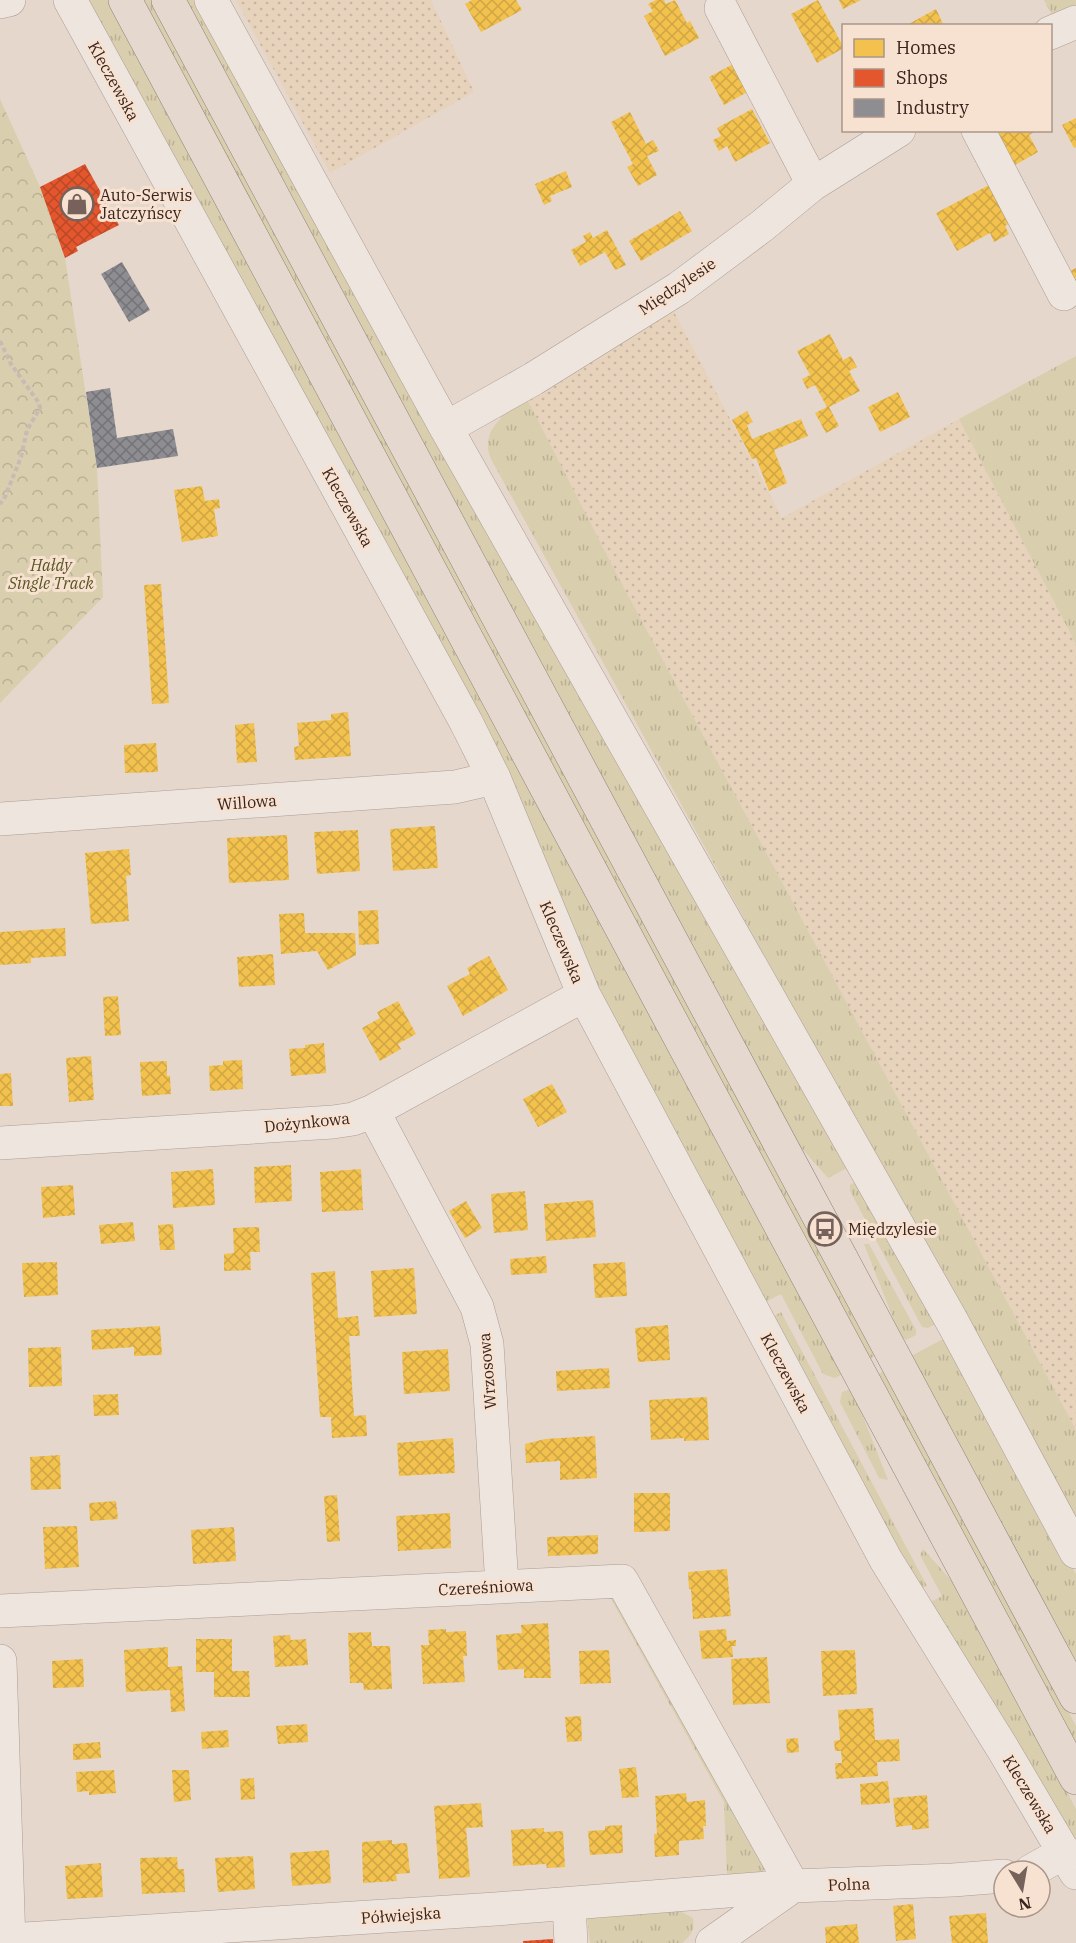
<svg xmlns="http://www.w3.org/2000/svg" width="1076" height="1943" font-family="'IBM Plex Serif',serif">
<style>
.farmland{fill:url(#farmland-dots)}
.grass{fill:url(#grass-tufts)}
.forest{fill:url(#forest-crowns)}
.homes{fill:url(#homes-cross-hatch)}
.shops{fill:url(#shops-cross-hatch)}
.industry{fill:url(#industry-cross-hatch)}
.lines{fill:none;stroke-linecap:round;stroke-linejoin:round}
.minor-casing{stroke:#ab9d95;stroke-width:34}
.major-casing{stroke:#90837c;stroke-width:34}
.path{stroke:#c6bbb5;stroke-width:4;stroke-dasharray:4.5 3;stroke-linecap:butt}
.minor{stroke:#eee5de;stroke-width:33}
.major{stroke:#e5d9cf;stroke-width:33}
.labels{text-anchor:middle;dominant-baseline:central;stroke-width:6;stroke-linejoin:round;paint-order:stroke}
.street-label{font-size:16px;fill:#3a231d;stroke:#f7e2d1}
.poi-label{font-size:16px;fill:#3a231d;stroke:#f7e2d1;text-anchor:start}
.park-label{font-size:16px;font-style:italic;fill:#585722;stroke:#f7e2d1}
</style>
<defs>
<pattern id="farmland-dots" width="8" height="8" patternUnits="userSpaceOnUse" patternTransform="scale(1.5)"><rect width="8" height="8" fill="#e7d2bc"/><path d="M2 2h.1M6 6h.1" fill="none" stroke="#c7b4a1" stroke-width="1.8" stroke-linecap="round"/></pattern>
<pattern id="grass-tufts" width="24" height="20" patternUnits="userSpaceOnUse" patternTransform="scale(1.5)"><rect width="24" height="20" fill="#d9cead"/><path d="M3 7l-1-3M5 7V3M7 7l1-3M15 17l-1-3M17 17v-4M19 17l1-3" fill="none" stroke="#bbb194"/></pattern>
<pattern id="forest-crowns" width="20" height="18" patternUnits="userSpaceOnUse" patternTransform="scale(1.5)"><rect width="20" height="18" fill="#d9cead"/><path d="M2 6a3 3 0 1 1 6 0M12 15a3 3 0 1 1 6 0" fill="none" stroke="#bbb194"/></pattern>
<pattern id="homes-cross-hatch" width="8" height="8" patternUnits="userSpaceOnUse" patternTransform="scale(1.5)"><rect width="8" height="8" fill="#f2c14e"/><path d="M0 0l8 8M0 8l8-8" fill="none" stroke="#d0a644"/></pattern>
<pattern id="shops-cross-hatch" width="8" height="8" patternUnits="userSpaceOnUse" patternTransform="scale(1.5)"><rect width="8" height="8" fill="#e4572e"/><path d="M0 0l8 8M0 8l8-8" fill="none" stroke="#ba4827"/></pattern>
<pattern id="industry-cross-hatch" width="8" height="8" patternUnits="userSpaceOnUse" patternTransform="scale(1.5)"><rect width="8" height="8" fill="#8d8d92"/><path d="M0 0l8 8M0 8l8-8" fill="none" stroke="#747377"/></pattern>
</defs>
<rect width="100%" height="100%" fill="#e6d7cc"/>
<path class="farmland" d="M236 0H431L474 92 330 173Z
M672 308 782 518 959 419 1076 644V1430L616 573 526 397Z"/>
<path class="grass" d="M83 0H110L843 1374 835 1378 823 1374 781 1294 761 1304Z
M141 0H152L877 1355 869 1359Z
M185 0H198L851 1166 828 1178 798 1144Z
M1044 0H1076V6L1057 16 1052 15Z
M1076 356V644L959 419Z
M526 397 616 573 1076 1430V1521L492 461C484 445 488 431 501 418L495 412Z
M859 1180 940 1322 928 1328 922 1327 850 1191V1185Z
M864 1244H869L916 1330V1335L906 1340 901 1337 899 1333Z
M781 1312 927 1586 919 1590 769 1319Z
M949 1336 1076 1574V1669L909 1357Z
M886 1370 1076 1726V1747L877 1375Z
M851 1389 856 1399 888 1480 879 1478 840 1402 842 1392Z
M923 1549 958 1588 1076 1809V1846L927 1604 942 1596 920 1555Z
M612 1595 767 1863 761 1875 727 1877 724 1802 611 1599Z
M680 1911 693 1918C695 1930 691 1936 682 1943H590L587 1918Z"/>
<path class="forest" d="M0 99 40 187 65 258 97 468 103 597 0 703Z"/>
<path class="homes" d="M472 0H516L522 10 481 32 465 4Z
M656 0H664L666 4 675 0 687 23 690 21 699 38 665 56 644 16 653 11 648 4Z
M818 0 844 48 817 63 791 14Z
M839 0H861L843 9Z
M936 9 944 26H905Z
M737 62 751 90 724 105 709 77Z
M752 109 770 143 735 162 727 146 719 151 713 140 721 136 717 128Z
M630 112 646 144 653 140 659 151 647 156 657 175 638 186 627 167 633 164 611 122Z
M1076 118V147L1074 148 1062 125Z
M997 130H1038L1029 135 1038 152 1015 165Z
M566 171 572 187 550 196 552 201 544 205 535 184Z
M989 185 1010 223 1005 226 1009 234 994 242 990 233 957 251 936 213Z
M680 211 692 231 641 261 629 241Z
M607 230 626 265 615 270 605 252 580 266 571 250 586 242 583 236 590 232 593 238Z
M1076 268V283L1070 271Z
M830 334 843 360 851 356 857 367 849 371 860 391 829 407 839 426 826 433 815 413 827 407 815 385 807 389 802 379 810 375 797 351Z
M898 392 910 417 880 432 868 407Z
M747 411 753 422 747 425 752 439 801 419 808 436 774 450 787 483 769 491 756 458 752 459 732 420Z
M202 486 205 501 219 499 220 508 214 509 218 536 182 542 174 490Z
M161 584 169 703 152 704 144 585Z
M348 712 351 756 295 760 294 747 299 746 297 723 331 720V714Z
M254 723 257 762 237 763 235 725Z
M156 743 158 772 125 773 124 745Z
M435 826 438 868 393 871 390 829Z
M358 830 360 871 317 874 314 832Z
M287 835 289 880 229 883 227 838Z
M129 849 131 875 126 876 129 921 91 924 85 853Z
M378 910 379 944 359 945 358 911Z
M304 913 305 933H355L356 955 328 970 317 951 281 954 279 914Z
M65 928 66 956 31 958V963L0 965V932Z
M273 954 275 985 239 987 237 957Z
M489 956 508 990 463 1016 447 986 470 974 467 968Z
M118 996 121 1035 105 1036 103 997Z
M398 1001 416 1034 398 1044 401 1049 380 1061 362 1028 380 1018 377 1012Z
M324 1043 326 1073 291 1076 289 1049 305 1048V1045Z
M91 1056 94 1100 69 1102 66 1058Z
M242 1060 243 1089 210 1091 209 1066 223 1065V1061Z
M167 1061V1076H170L171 1094 142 1096 140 1062Z
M11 1073 13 1106H0V1074Z
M552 1084 567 1112 538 1127 523 1099Z
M291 1165 292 1201 255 1203 254 1167Z
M213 1169 215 1205 173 1208 171 1172Z
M361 1169 363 1210 322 1212 320 1172Z
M73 1185 75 1215 43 1218 41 1187Z
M525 1191 528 1230 494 1233 491 1194Z
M593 1200 596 1237 546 1241 544 1204Z
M466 1201 482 1228 465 1238 449 1211Z
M133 1222 135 1241 101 1244 99 1225Z
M173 1224 175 1250H160L158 1225Z
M259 1227 260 1252H250L251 1270 224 1271V1254L234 1253 233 1228Z
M546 1256 547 1273 511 1275 510 1259Z
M57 1262 58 1295 24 1297 22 1263Z
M625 1262 627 1296 595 1298 593 1264Z
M414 1268 417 1314 374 1317 371 1271Z
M335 1271 338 1318 358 1316 360 1336H349L354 1416 366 1415 367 1436 332 1438 331 1417H320L311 1273Z
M668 1325 670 1360 638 1362 635 1328Z
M160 1326 162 1355 134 1356V1347L92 1350 91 1330Z
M61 1347 62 1386 29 1387 28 1348Z
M448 1349 450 1391 404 1394 402 1352Z
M609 1368 610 1388 557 1391 556 1371Z
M118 1394 119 1415 94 1416 93 1395Z
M707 1397 709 1440 684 1441V1438L651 1440 649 1400Z
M595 1436 597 1478 560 1480V1461L526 1463 525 1444 545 1439Z
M453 1438 455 1473 399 1476 397 1443Z
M60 1455 61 1489 31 1490 30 1457Z
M634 1493H670V1531L634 1532Z
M337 1495 340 1541 327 1542 324 1496Z
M116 1501 118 1519 90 1521 89 1503Z
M450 1513 451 1548 398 1551 396 1516Z
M77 1526 79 1567 45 1569 43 1527Z
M234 1527 236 1561 193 1564 191 1530Z
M598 1535V1554L548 1556 547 1537Z
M727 1569 731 1616 693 1619 691 1589H689L688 1572Z
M548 1623 551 1678H524V1669L498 1670 496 1635 522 1633 521 1625Z
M446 1629V1632L466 1631 467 1656H463L465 1682 423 1684 421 1645H429L428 1630Z
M726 1629 727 1641 736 1640V1646H732L733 1657 702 1659 699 1631Z
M371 1632 372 1646H390L392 1689 364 1690 363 1683H350L348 1633Z
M290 1635 291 1640 306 1639 308 1665 275 1667 273 1636Z
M196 1639H232V1671H249L250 1697H214V1672H196Z
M168 1647V1667L182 1666 185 1711 171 1712 170 1690 126 1692 124 1650Z
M609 1650 611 1683 580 1684 579 1651Z
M855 1650 857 1694 823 1696 821 1651Z
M767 1657 770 1703 733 1705 731 1659Z
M83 1659 84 1687 53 1688 52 1661Z
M873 1708 875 1740 899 1739 900 1761 877 1762 878 1776 836 1779 835 1763H842L841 1751H835L834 1741 840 1740 838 1710Z
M581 1716 582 1741 567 1742 565 1717Z
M307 1724 308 1742 278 1744 276 1726Z
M228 1730 229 1747 202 1749 201 1732Z
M798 1738 799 1752 787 1753 786 1739Z
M100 1742 101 1758 73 1760V1744Z
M636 1767 639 1797 622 1798 619 1769Z
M114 1770 116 1793 89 1795V1791L77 1792 76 1772Z
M172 1770H189L191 1800 174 1802Z
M254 1778 255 1799 241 1800 240 1779Z
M888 1781 890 1803 861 1805 860 1784Z
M686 1793 687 1802 705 1800 706 1826H703L704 1839 679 1841V1855L655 1857 654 1834H657L655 1796Z
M927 1795 929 1828 912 1830V1825L896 1827 893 1798Z
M481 1803 483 1827 466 1828 470 1877 439 1879 434 1806Z
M622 1825 623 1853 590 1855 588 1831 605 1830V1826Z
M544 1828V1832L563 1831 565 1867 547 1868 546 1864 513 1866 511 1830Z
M392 1840V1844L407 1843 410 1873 396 1874 397 1881 363 1883 362 1842Z
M329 1850 331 1883 292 1886 290 1853Z
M253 1856 255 1889 218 1892 215 1858Z
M177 1857 178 1869H184L185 1892 142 1894 140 1858Z
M101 1863 103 1897 67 1899 65 1866Z
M913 1904 916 1939 896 1941 893 1906Z
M986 1913 988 1943H952L949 1916Z
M857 1924 859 1943H826L825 1927Z"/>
<path class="shops" d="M85 164 119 225 76 247 78 251 65 258 40 187Z
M553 1939V1943H523V1941Z"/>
<path class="industry" d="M122 262 150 310 129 322 101 274Z
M110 388 117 438 173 429 178 456 97 468 86 392Z"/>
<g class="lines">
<g class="minor-casing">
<path id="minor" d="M70 0 466 722 494 778 584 995 886 1560 1003 1749 1076 1873
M211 0 446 428 953 1323 1076 1552
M0 2 9 0
M721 8 813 184
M1050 33 1076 22
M978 130 1064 294
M446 428 533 379 679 288 762 226 813 184 899 130
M0 819 455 787 494 778
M373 1111 477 1307 487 1344 502 1586
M0 1143 333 1122 353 1119 373 1111 584 995
M0 1611 622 1581 793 1886 496 1909 9 1940
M0 1661 9 1943
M1031 1871 1065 1852
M569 1904 571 1943
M712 1943 793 1886 953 1880 1004 1876"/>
</g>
<g class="major-casing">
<path id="major" d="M125 0 1076 1778
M168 0 1076 1697"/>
</g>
<path class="path" d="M0 341 11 364 39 403 40 408 27 430 21 457 5 497 0 504"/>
<use href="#minor" class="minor"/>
<use href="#major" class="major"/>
</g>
<defs>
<g id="shop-ring" transform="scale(1.725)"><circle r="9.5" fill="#f7e2d1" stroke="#76625a" stroke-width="1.5"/><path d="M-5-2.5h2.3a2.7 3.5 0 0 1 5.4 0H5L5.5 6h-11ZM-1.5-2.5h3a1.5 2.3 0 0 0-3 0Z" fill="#76625a"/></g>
<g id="bus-ring" transform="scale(1.725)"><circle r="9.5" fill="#f7e2d1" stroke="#76625a" stroke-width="1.5"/><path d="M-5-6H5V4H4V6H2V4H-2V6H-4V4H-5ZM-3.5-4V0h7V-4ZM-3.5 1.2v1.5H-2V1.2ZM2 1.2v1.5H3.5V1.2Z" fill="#76625a"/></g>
</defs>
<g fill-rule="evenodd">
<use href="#shop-ring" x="77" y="204"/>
<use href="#bus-ring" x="825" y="1229"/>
</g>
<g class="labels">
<g class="street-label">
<text transform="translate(114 81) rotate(61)">Kleczewska</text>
<text transform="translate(677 286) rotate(-34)">Międzylesie</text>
<text transform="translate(348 507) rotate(61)">Kleczewska</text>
<text transform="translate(247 802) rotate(-4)">Willowa</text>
<text transform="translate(562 942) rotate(67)">Kleczewska</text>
<text transform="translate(307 1122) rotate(-6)">Dożynkowa</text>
<text transform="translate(487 1371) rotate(-95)">Wrzosowa</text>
<text transform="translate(786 1373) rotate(62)">Kleczewska</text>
<text transform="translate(486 1587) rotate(-3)">Czereśniowa</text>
<text transform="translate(1030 1794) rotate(59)">Kleczewska</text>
<text transform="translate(849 1884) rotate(-2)">Polna</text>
<text transform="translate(401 1915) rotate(-4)">Półwiejska</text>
</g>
<g class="poi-label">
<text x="100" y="195">Auto-Serwis<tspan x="100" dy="18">Jatczyńscy</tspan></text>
<text x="848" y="1229">Międzylesie</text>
</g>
<g class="park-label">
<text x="51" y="565">Hałdy<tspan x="51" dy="18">Single Track</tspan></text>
</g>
</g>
<rect x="842" y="24" width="210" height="108" fill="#f7e2d1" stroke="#ab9689" stroke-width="1.5"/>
<rect x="854" y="39" width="30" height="18" fill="#f2c14e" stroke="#ab9689" stroke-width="1.5"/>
<text x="896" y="54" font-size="18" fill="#3a231d">Homes</text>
<rect x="854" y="69" width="30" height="18" fill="#e4572e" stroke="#ab9689" stroke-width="1.5"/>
<text x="896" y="84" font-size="18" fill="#3a231d">Shops</text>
<rect x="854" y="99" width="30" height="18" fill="#8d8d92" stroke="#ab9689" stroke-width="1.5"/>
<text x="896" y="114" font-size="18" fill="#3a231d">Industry</text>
<g transform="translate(1022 1889) rotate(169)"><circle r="28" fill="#f7e2d1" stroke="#ab9689" stroke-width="1.5"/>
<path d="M0-4.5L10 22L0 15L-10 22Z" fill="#76625a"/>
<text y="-9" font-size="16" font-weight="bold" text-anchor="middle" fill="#3a231d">N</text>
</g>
</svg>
